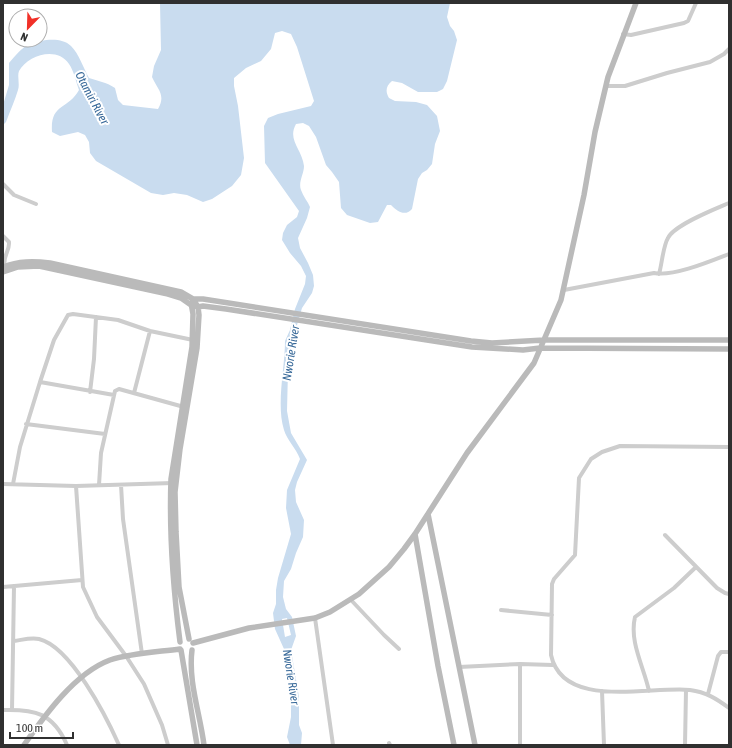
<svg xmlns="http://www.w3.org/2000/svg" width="732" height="748" font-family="'Asap Condensed',sans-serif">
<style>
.water{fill:#c9dcef;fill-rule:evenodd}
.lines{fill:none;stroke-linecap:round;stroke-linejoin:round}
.street{stroke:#cdcdcd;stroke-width:4}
.secondary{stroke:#bababa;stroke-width:5.5}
.labels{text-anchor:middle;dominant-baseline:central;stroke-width:4;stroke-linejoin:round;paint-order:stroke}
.water-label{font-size:12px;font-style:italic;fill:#386999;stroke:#fff}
</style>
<rect width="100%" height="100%" fill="#fff"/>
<path class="water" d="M160 3H450L447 17 450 26 454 31 457 40 447 81 443 89 437 92H418L402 83 392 81C386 86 385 91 389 98L395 101 416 102 427 105 437 116 440 131 435 144 432 164 427 170 422 173 418 179 412 209C405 217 397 211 391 205H387L378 222 370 223 347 215 341 208 339 182 332 172 326 165 316 137 309 126 303 123 296 124C287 140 302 149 304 166 304 174 298 182 301 190 303 196 308 202 310 207L307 218 298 238 300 248 308 263 313 275 314 286 312 293 302 308 297 325 288 370 287 411 291 433 307 460 297 482 295 490 296 502 304 520 303 537 296 553 291 569 284 581 283 597 286 609 292 617 296 636 291 650 299 697V725L302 733 301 745H290L287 737 291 717V704L284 649 275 629 273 613 276 604V590L278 578 291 534 286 508 287 490 300 459C296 448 287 440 284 430 276 404 285 368 285 341L290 330 295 309 305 284 306 276 301 266 290 253 282 240 283 233 287 225 297 217 299 211 265 163 264 126 268 118 278 114 311 106 314 101 297 47 291 34 282 31 275 33 271 49 261 61 246 68 234 78V86L238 106 244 158 241 175 232 186 212 199 203 202 187 195 174 193 163 195 151 193 96 161 90 153 89 142 85 135 78 132 60 136 52 132C50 103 68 110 79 90 76 82 74 71 69 64 57 46 28 55 19 71 17 76 20 84 18 90 15 100 10 111 6 122L3 125V105L9 85V63C15 56 22 47 30 44 41 40 61 36 71 46 79 54 83 67 89 78 98 81 106 82 115 88L118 100 123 105 158 109C166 95 158 90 152 77L154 66 161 50ZM287 618 291 635 285 637 282 619Z"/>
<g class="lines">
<path class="street" d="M623 34 631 35 684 23 688 21 696 3
M606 86H625L667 73 710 62 724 54 729 49
M3 184 14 195 36 204
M3 236 9 242C10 251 2 257 5 266
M659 274C662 264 663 246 668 238 674 225 715 209 729 203
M564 290 654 273C673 277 711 261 729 254
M40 382 114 395
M90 392 94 359 96 317
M134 393 150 331
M26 424 105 434
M729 447 620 446 602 452 591 459 579 478 575 555 554 579 552 584 551 655C563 710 649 686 690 690 706 692 717 699 729 708
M3 484 76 486 173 483
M13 484 20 447 40 382 54 340 68 315 73 314 118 320 150 331 193 340
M99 485 101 453 115 391 119 389 184 407
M121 485 123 519 142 654
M76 486 83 587 97 617 126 656 144 684 162 725 168 745
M665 535 717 588 725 593 729 594
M3 587 82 580
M351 600 384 635 399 649
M501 610 552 615
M315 618 333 745
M14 641C22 640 31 637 39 639 71 647 106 716 119 745
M459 667 520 664 553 665
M602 691 604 745
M649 691C644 667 629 642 635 617L674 588 696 567
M708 694 718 656 721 652H729
M3 710C35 709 53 713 67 745
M12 710 14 586
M389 743 390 745
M520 745V664
M685 745 686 690"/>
<path class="secondary" d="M3 267C19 261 33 261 50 263L181 292 193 299 198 307 199 315 197 348 180 449 175 492 176 532 179 587 189 639
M3 272 18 267 39 266 168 294 181 298 191 305 198 307 203 306 226 309 472 347 523 350 540 348 729 349
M193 299H203L471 341 492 343 544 340H729
M428 514 475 745
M415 534 438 666 454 745
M180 642C173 587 169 534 171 479L192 347 193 314 191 303
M193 643 249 628 315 618 330 612 359 594 389 567 404 549 415 534 467 453 534 363 561 300 584 195 595 132 608 77 636 3
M181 650 197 745
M192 650C188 682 200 713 204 745
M24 745C45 715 75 673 110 660 132 653 157 652 180 649"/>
</g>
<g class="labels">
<g class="water-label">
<text transform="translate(92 98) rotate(62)">Otamiri River</text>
<text transform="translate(291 353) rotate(-81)">Nworie River</text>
<text transform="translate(291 677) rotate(81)">Nworie River</text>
</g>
</g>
<rect width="732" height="748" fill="none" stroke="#303030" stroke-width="8"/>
<g transform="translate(28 28) rotate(203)"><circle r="19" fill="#ffffff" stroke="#acacac"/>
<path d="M0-3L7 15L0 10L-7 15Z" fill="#f13028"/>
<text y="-6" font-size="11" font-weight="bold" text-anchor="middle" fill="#303030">N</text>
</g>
<path d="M10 732v6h63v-6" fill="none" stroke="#303030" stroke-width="2"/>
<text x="16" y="732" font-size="12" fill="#303030" stroke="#ffffff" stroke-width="3" paint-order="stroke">100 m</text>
</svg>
